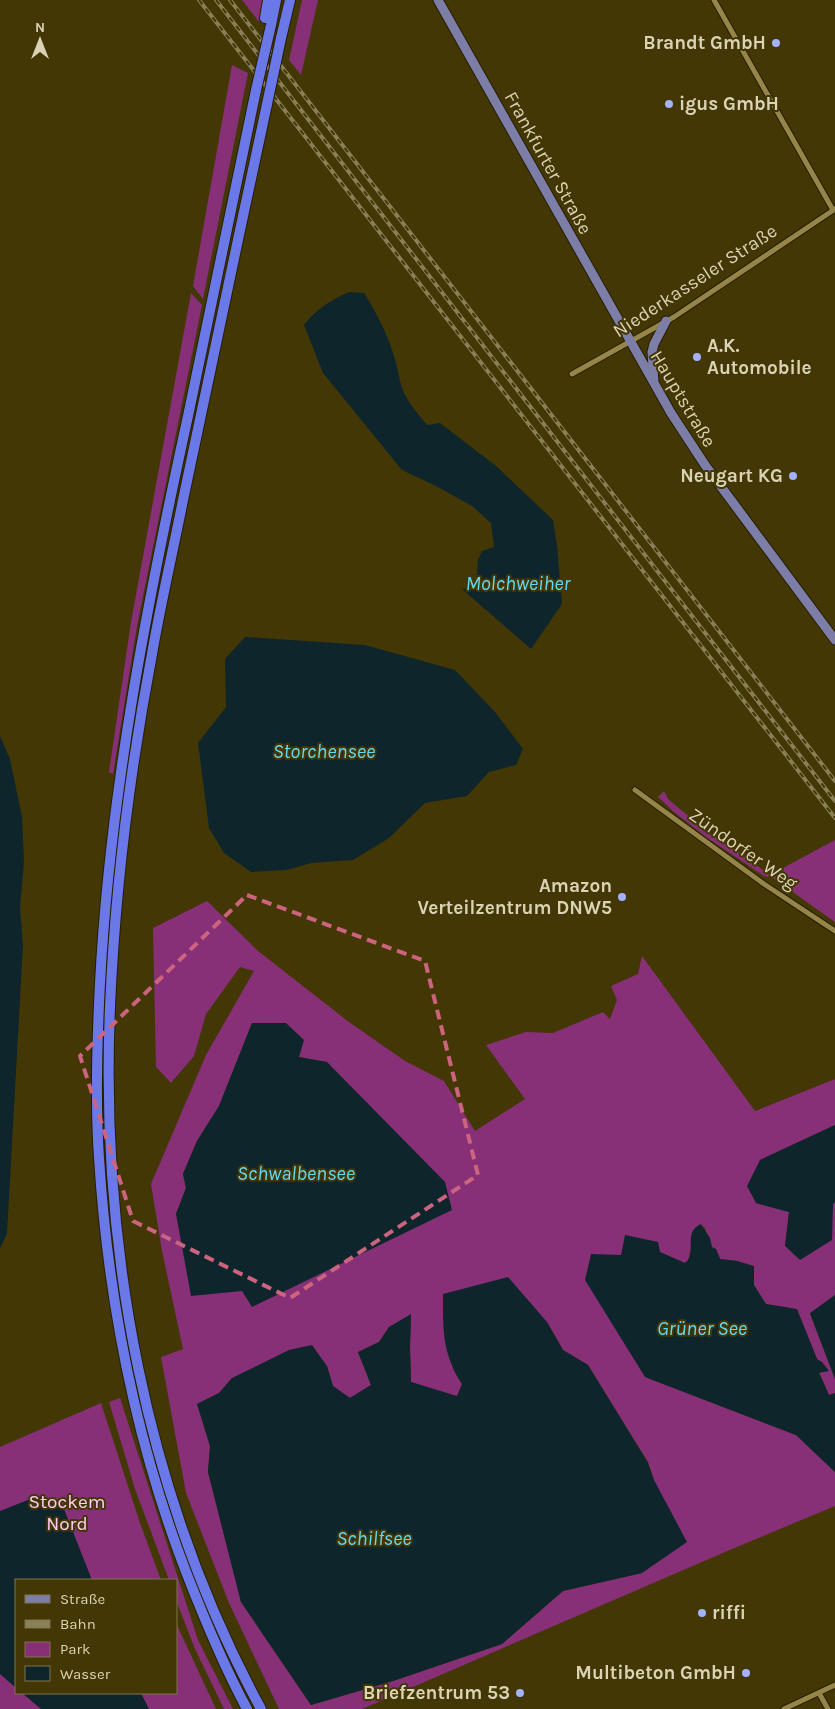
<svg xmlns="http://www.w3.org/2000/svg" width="835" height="1709" font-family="Karla,sans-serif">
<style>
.green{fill:#873078;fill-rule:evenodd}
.water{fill:#0e262b}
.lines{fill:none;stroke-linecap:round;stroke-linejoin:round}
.street-casing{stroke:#271e00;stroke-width:7}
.primary-casing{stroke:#271e00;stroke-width:11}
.highway-casing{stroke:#271e00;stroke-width:12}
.street{stroke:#958549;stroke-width:5}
.primary{stroke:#7c7ea8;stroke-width:9}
.highway{stroke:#6b79e8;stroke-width:10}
.rail-casing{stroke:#8a8057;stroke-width:4}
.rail{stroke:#433705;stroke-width:2;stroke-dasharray:5.5;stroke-linecap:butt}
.highway-bridge-casing{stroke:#271e00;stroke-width:12;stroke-linecap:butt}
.highway-bridge{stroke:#6b79e8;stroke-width:10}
.marked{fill:none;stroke:#cc637f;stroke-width:4;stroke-dasharray:10 6;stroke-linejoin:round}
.poi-dot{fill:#a3b2fd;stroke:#433705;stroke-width:2}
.labels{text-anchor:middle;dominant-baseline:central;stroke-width:4;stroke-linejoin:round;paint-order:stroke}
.poi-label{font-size:19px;font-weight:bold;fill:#dbd3b5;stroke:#433705;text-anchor:end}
.street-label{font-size:19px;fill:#dbd3b5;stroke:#433705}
.park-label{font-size:19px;fill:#ffcdf3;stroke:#433705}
.water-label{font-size:20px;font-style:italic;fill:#63d8f3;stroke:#433705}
</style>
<rect width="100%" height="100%" fill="#433705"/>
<path class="green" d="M242 0H264L259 22Z
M302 0H318L301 75 289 60Z
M232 65 248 73 203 299 193 286Z
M191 293 202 305 137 626 113 774 109 772 131 622Z
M664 791 668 799 711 835 722 840 770 875 835 840V922L773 878 764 876 706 837 674 812 658 797Z
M207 901 258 951 349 1022 405 1061 444 1081 475 1131 525 1099 486 1045 526 1032 553 1033 603 1012 610 1019 617 1000 611 986 638 974 642 956 755 1111 835 1079V1125L760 1160 756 1203 789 1212 785 1246 835 1202V1295L810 1314 835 1379V1393L829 1395 819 1372 828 1371 817 1359 797 1310 766 1304 737 1261 720 1259 716 1249 712 1248 704 1226 691 1248 688 1261 684 1263 660 1252 645 1377 796 1435 835 1472V1506L732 1549 362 1709H279L229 1603 186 1493 161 1357 183 1349 162 1251 151 1184 206 1055 254 971 240 967 206 1014 194 1056 171 1083 156 1067 153 928ZM252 1023 298 1057 327 1062 176 1214 186 1188 183 1174 197 1141 219 1106ZM411 1315 410 1347 411 1382 457 1397 462 1384 453 1369 547 1322 563 1350 588 1365 648 1462 654 1480 642 1573 563 1591 502 1644 393 1681 311 1705 241 1602 208 1472 210 1446 197 1404 219 1393 232 1378 327 1366 333 1386 350 1398 371 1385 358 1352 379 1342 389 1327Z
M120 1398 198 1640 233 1709H224L195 1649 176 1600V1580H169L135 1489 109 1402Z
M101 1403 140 1523 161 1580H16V1693H176V1623L216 1709H0V1447Z"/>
<path class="water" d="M349 292 364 293C377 314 387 333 394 356 399 371 399 387 408 400 413 409 421 417 427 425L440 423 496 466 553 520 557 545 562 604 531 649 462 589 476 586 478 560 482 551 494 547 491 523 472 506 436 486 402 470 323 373 304 325C316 309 331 300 349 292Z
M245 637 365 645 455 670 495 712 523 749 516 765 489 772 467 796 425 803 389 838 353 860 311 863 287 870 251 872 224 853 209 828 198 743 226 707 225 659Z
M0 736 10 759 22 817 24 862 20 908 23 945 7 1234 0 1248Z
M252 1023H286L304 1040 299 1057 327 1062 445 1182 452 1210 252 1307 242 1291 191 1296 176 1214 186 1188 183 1174 197 1141 219 1106Z
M835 1125V1202L833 1204 832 1240 800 1260 785 1246 789 1212 756 1203 747 1186 760 1160Z
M701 1224 710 1238 712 1247 716 1249 720 1259 737 1261 754 1266V1285L766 1304 797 1309 817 1359 822 1362 829 1371 819 1373 829 1395 835 1393V1472L796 1435 645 1377 585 1280 591 1254 621 1255 625 1235 658 1242 660 1252 685 1263C698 1253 682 1232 701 1224Z
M508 1277 547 1322 563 1350 588 1365 648 1463 654 1480 687 1542 642 1573 563 1591 502 1644 393 1681 311 1705 241 1602 208 1472 210 1446 197 1404 219 1393 232 1378 289 1350 312 1345 327 1366 333 1386 350 1398 371 1385 358 1352 379 1342 389 1327 411 1314 410 1347 411 1382 457 1396 462 1384C442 1353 443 1330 443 1294Z
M835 1295V1379L810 1313Z
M38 1496 64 1509 92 1580H16V1688L0 1674V1511Z
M22 1693H141L149 1709H41Z"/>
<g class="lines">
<g class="street-casing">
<path id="street" d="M714 0 833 210
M572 374 674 317 835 209
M635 790 764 884 835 931
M819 1693 828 1709
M784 1709 835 1685"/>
</g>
<g class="primary-casing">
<path id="primary" d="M438 0 671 413 705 465 835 640
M654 383 652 352 654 344 666 321"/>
</g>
<g class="highway-casing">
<path id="highway" d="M265 18 268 0
M271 25 276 0
M281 38 290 0
M247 1709C223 1665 204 1618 186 1572 135 1439 108 1300 99 1158 95 1100 97 1041 100 983 110 792 147 603 188 416 211 308 233 199 256 90
M261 1709C145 1495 100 1248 110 1007 115 889 130 770 152 654 161 602 173 551 183 500 210 368 239 236 267 104"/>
</g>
<use href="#street" class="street"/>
<use href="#primary" class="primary"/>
<use href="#highway" class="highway"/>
<g class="rail-casing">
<path id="rail" d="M199 0 835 818
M216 0 835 801
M230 0 835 781"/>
</g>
<use href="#rail" class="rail"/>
<g class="highway-bridge-casing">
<path id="highway-bridge" d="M256 90 271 25
M267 104 281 38"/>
</g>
<use href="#highway-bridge" class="highway-bridge"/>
</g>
<path class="marked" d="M247 895 425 961 478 1175 290 1298 133 1221 80 1056Z"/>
<g class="poi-dot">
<circle cx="776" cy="43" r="5"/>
<circle cx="669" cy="104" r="5"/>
<circle cx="697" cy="357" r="5"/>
<circle cx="793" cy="476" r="5"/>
<circle cx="622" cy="897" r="5"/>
<circle cx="702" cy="1613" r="5"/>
<circle cx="746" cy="1673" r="5"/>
<circle cx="520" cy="1693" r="5"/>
</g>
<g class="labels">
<g class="poi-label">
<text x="766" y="43">Brandt GmbH</text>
<text x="679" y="104" text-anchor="start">igus GmbH</text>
<text x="707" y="346" text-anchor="start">A.K.<tspan x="707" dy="22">Automobile</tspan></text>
<text x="783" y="476">Neugart KG</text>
<text x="612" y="886">Amazon<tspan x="612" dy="22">Verteilzentrum DNW5</tspan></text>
<text x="712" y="1613" text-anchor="start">riffi</text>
<text x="736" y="1673">Multibeton GmbH</text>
<text x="510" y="1693">Briefzentrum 53</text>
</g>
<g class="street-label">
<text transform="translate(548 163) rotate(61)">Frankfurter Straße</text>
<text transform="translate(695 281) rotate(-33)">Niederkasseler Straße</text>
<text transform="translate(683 399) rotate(59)">Hauptstraße</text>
<text transform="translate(743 849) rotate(35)">Zündorfer Weg</text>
</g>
<g class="park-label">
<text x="67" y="1502">Stockem<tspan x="67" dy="22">Nord</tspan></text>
</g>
<g class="water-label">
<text x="518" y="583">Molchweiher</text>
<text x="324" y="751">Storchensee</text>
<text x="296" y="1173">Schwalbensee</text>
<text x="702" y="1328">Grüner See</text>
<text x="374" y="1538">Schilfsee</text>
</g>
</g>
<rect x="15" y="1579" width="162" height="115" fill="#433705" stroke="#80754b"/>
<rect x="25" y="1595" width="25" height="8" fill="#7c7ea8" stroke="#80754b"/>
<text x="60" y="1604" font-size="15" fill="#dbd3b5">Straße</text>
<rect x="25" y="1620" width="25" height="8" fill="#8a8057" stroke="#80754b"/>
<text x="60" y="1629" font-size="15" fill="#dbd3b5">Bahn</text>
<rect x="25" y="1642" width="25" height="15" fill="#873078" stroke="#80754b"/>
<text x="60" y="1654" font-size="15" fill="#dbd3b5">Park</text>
<rect x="25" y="1666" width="25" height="15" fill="#0e262b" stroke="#80754b"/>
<text x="60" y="1679" font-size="15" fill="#dbd3b5">Wasser</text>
<g transform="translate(40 40)" stroke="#433705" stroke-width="4" paint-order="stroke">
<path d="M0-4L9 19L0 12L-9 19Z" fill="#dbd3b5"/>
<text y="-8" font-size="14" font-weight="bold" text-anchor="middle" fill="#dbd3b5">N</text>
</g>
</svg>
